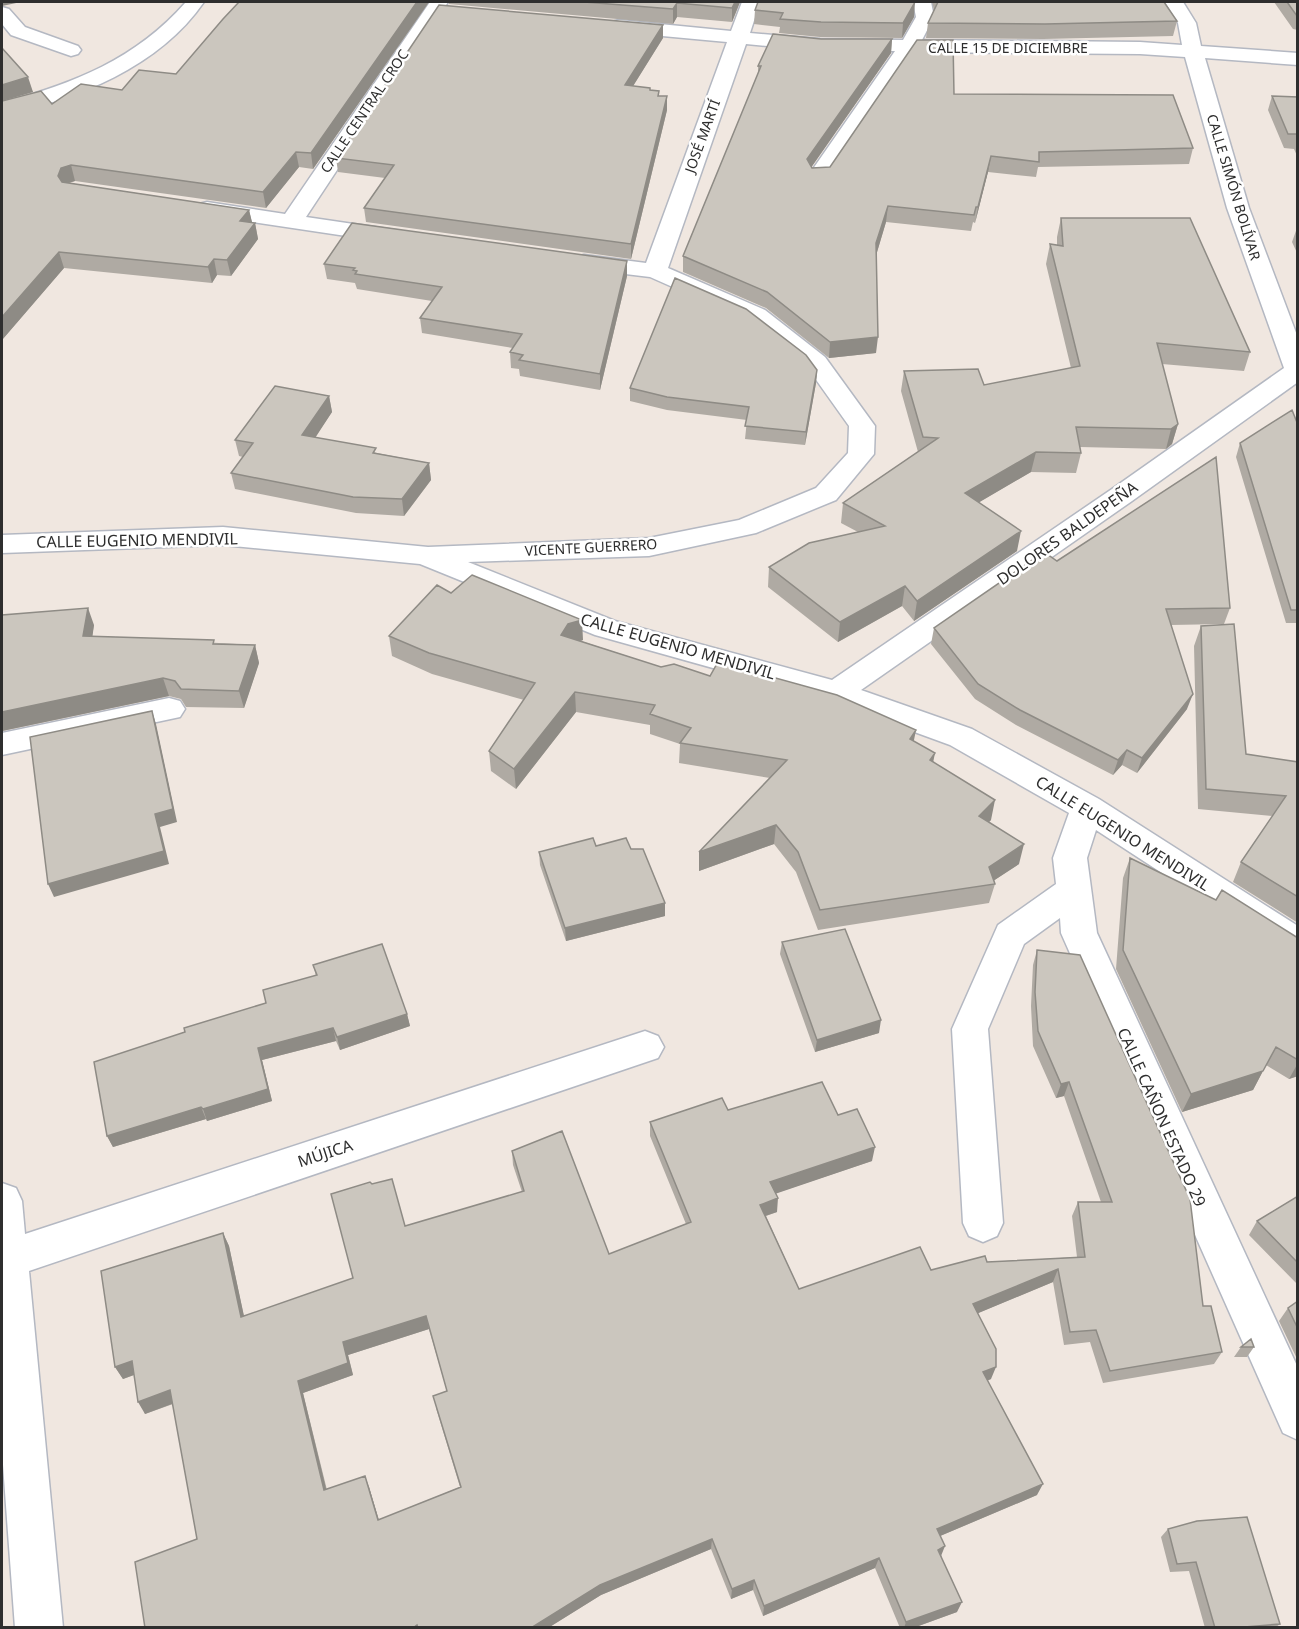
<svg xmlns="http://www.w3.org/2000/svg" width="1299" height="1629" font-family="'Noto Sans',sans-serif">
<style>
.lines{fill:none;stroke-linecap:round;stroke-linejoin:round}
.minor-casing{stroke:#b4b8c2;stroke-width:3}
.minor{fill:#fff;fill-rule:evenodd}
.wall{fill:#afaaa3;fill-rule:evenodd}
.shaded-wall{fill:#8e8b85}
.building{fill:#cbc6be;stroke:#8e8b85;stroke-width:1.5;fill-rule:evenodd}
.labels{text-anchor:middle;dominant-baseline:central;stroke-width:5;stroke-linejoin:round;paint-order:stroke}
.far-street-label{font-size:14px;fill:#2e2e2e;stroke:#fff}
.street-label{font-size:16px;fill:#2e2e2e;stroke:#fff}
</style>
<rect width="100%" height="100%" fill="#f0e7e0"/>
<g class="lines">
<g class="minor-casing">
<path id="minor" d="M186 2H204C159 67 77 100 2 115V103C74 83 135 60 186 2Z
M430 2H448L306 217 401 231 404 236 401 241 393 243 199 214 196 209 199 204 207 202 285 214Z
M742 2H760L750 33 820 39 903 40 916 17 913 2H931L934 17 922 40 1140 42 1182 45 1178 23 1165 2H1183L1196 23 1201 46 1298 53V65L1205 58 1249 208 1298 338V382L1132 501 861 690 972 729 1099 799 1298 926V958L1286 954 1096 830 1087 858 1097 933 1298 1368V1440L1283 1433 1061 933 1060 918 1024 944 988 1029 1003 1223 997 1236 983 1242 969 1236 963 1223 952 1029 998 925 1056 884 1053 858 1069 813 950 745 827 700 595 635 420 564 223 545 2 553V535L223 527 428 547 649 538 739 520 816 488 848 453 849 426 807 367 747 320 650 277 584 269 576 267 572 262 576 257 584 255 646 263 727 42 619 32 612 30 610 26 612 22 619 20 731 31ZM746 44 820 51H895L808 176 811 181 819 182 827 181 914 52 1140 54 1185 57 1227 208 1284 368 1112 489 832 680 615 621 468 562 649 556 756 533 836 500 874 454 875 426 825 357 765 310 668 268Z
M2 7 9 9 25 27 78 46 81 50 78 54 71 56 11 35 2 24Z
M169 698 180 701 185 709 180 717 2 755V733Z
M645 1031 658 1036 664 1047 658 1058 29 1271 63 1628H15L2 1451V1183L16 1188 22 1201 25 1234Z"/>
</g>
<use href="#minor" class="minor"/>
</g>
<path class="wall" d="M429 2 313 169 299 167 266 208 75 181 69 183 249 210 252 223H255L258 239 231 276 217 275 212 283 64 268 2 340V48L33 92 2 101 52 104 122 90Z
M449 2H740L732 22 677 17 673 24 449 4Z
M932 2H1164L1177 21 1173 36 1043 39 926 38 928 23 934 10Z
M1274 2H1298V30L1293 29Z
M755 10 914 17 902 38 820 37 779 33 780 27 754 24Z
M663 25V38L633 86 650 90 659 91V96H667V110L631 259 366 222 364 208 385 178 338 172 336 158Z
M821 39H892L891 53 811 167 812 168 830 167 954 94 1193 148 1189 164 1038 167 1036 177 988 172 975 223 973 222 971 231 886 222 877 252 876 353 829 358 766 308 683 272V256L758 74V66Z
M1272 96 1298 97V158L1294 149 1284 148 1268 110Z
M1061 218 1250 352 1244 371 1162 364 1178 424 1172 444 1166 449 1080 447 1081 453 1076 473 1031 472 979 502 1017 551 914 621 902 606 838 642 768 587 769 567 858 532 841 523 843 503 918 452 901 391 904 371 984 385 1071 368 1046 264 1050 244 1057 245V237Z
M1297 228H1298V255L1292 242Z
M627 261V276L600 390 520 376 519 369 511 368 510 352 513 348 422 333 420 318 432 301 357 289 355 283 327 279 324 264Z
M817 370 816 383 805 445 745 439 747 420 667 410 630 401V388Z
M329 396 332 412 315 437 377 453 429 463 431 480 404 516 356 513 235 489 231 473 243 457 239 456 235 440Z
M1298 425V623H1286L1236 457 1240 443Z
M1057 561 1230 608 1224 624 1171 625 1187 709 1137 773 1122 765 1113 775 1016 725 975 699 931 644 934 628Z
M451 593 583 640 581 641 661 667 914 741 933 762 991 820 989 822 1019 864 993 881 995 884 989 903 818 930 796 872 774 844 699 871V852L770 778 679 763 680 744 650 734V725L576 712 516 789 491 771 489 751 524 700 432 674 392 656 389 636Z
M2 620 94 625 92 636 255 645 259 663 244 708 186 707 181 699 169 696 2 731Z
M1201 626 1246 754 1298 762V923L1233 882 1241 862 1273 816 1198 809 1194 646Z
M596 846 631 849 665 903V916L566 941 540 865 539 852Z
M1130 858 1216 900 1298 938V1076L1289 1079 1266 1065 1253 1090 1182 1112 1116 969 1123 878Z
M782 942 879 1033 815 1052 780 954Z
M1037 950 1203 1306 1222 1352 1214 1364 1103 1383 1090 1342 1064 1345 1053 1282 978 1313 991 1379 987 1381 1037 1495 940 1536 941 1555 957 1612 913 1628H900L875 1568 763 1616 753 1590 731 1599 711 1549 601 1595 548 1628H145L197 1539 173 1404 145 1414 134 1375 123 1379 115 1367 223 1233 229 1246 244 1317 353 1278 372 1184 405 1226 522 1192 513 1165 512 1151 609 1254 686 1224 650 1136V1122L728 1110 838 1115 872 1161 776 1193 777 1212 766 1216 799 1289 987 1262 1077 1257 1072 1216 1078 1202H1101L1064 1096 1056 1098 1033 1046 1031 1006 1033 965ZM429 1329 447 1391 436 1408 460 1487 379 1520 369 1487 327 1490 303 1393 353 1375 348 1355Z
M313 965 407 1014 410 1026 340 1050 336 1041 262 1060 272 1101 207 1121 206 1119 113 1147 107 1136 185 1032 266 1003 316 976Z
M1298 1196V1285L1249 1235 1257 1221Z
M1298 1301V1361L1279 1321 1288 1308Z
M1241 1347H1254L1247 1357H1234Z
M1168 1529 1280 1624 1275 1628H1205L1189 1571 1170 1572 1161 1537Z"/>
<path class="shaded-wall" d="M2 2H21L2 6Z
M417 2H429L313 169 311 153Z
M735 2H740L732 22V8Z
M915 2 914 17 902 38 903 23Z
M677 3V17L673 24V9Z
M663 25V38L625 99V85Z
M892 39 891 53 806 175 807 159Z
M28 77 33 92 2 101V85Z
M667 96V110L631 259V244Z
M296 152 299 167 266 208 263 192Z
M991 156 988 172 975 223 978 207Z
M71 165 75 181 65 184 62 191 58 176 61 168Z
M888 206 886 222 875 259 876 243Z
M249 210 253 226 255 223 258 239 231 276 227 260 240 221Z
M59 252 64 268 2 340V317Z
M214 259 217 275 212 283 208 267Z
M627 261V276L600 390V374Z
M878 337 876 353 829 358 830 342Z
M817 370 816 383 805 445 806 432Z
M329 396 332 412 306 452 302 435Z
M1178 424 1172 444 1166 449 1171 429Z
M1036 452 1031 472 961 513 965 493Z
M429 463 431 480 404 516 402 499Z
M1021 531 1017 551 914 621 917 601Z
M905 586 902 606 838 642 840 622Z
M88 608 94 625 90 654 83 636Z
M582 620 583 640 569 644 561 635 568 624Z
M255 645 259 663 244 708 239 691Z
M163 678 169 696 2 731V712Z
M575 692 576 712 516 789 514 769Z
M1193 694 1187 709 1137 773 1142 758Z
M152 711 156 724 177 822 160 827 169 864 54 897 48 884 155 814Z
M916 730 912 750 910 739Z
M1127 750 1122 765 1113 775 1118 760Z
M935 753 931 773 930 760Z
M995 800 991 820 974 836 979 816Z
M776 825 774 844 699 871V852Z
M1024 844 1019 864 987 885 989 867Z
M665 903V916L566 941 565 928Z
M407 1014 410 1026 340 1050 337 1037Z
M881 1020 879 1033 815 1052 817 1040Z
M333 1028 336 1041 262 1060 272 1101 207 1121 203 1109 258 1048Z
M1298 1063V1076L1289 1079Z
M1263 1071 1253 1090 1182 1112 1191 1094Z
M1069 1082 1064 1096 1056 1098 1061 1084Z
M201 1107 206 1119 113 1147 107 1136Z
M875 1147 872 1161 769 1196 770 1182Z
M778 1198 777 1212 759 1218 760 1205Z
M223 1233 229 1246 247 1330 241 1317Z
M1058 1269 1053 1282 969 1317 973 1304Z
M426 1316 429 1329 348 1355 353 1375 303 1393 329 1501 324 1490 298 1381 343 1342Z
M132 1361 139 1373 123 1379 115 1367Z
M996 1367 991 1379 978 1384 983 1372Z
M170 1390 177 1402 145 1414 138 1402Z
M365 1476 369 1487 382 1531 378 1520Z
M1043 1484 1037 1495 933 1539 937 1529Z
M712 1539 711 1549 601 1595 548 1628H531L600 1585Z
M945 1546 941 1556 938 1550Z
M879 1558 875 1568 763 1616 764 1606Z
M754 1580 753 1590 731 1599 732 1589Z
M962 1602 957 1612 913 1628H904L906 1622Z"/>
<path class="building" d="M239 2H417L311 153 296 152 263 192 71 165 61 168 58 176 62 182 249 210 240 221 255 223 227 260 214 259 208 267 59 252 2 317V101L41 91 52 104 81 84 122 90 139 70 176 74 223 19Z
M584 2H735L732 8 677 3 673 9Z
M758 2H915L903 23 821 22 780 19 783 13 755 10Z
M938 2H1164L1177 21 1045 24 928 23Z
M1287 2H1298V16H1297Z
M439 5 663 25 625 85 650 88V90L659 91 658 96H667L631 244 364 208 394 165 336 158Z
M773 34 821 39H892L807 159 812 168 830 167 917 40H953L954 94 1173 95 1193 148 1039 152V162L991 156 978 207H976L974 215 888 206 876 243 878 337 830 342 767 292 683 256 761 66H758Z
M2 48 28 77 2 85Z
M1272 96 1298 97V134H1288Z
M1061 218H1190L1250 352 1157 343 1178 424 1171 429 1076 427 1081 453 1036 452 965 493 1021 531 917 601 905 586 840 622 769 567 809 543 885 526 843 503 938 438 923 437 904 371 978 369 984 385 1080 366 1050 244 1063 246Z
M352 223 627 261 600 374 519 360 523 355 510 352 522 334 420 318 442 287 355 274 357 271 353 270 355 268 324 264Z
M675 278 746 309 806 355 817 370 806 432 745 426 749 407 667 397 630 388Z
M275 386 329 396 302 435 376 448 373 453 429 463 402 499 353 497 231 473 253 443 235 440Z
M1292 410 1298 425V610H1291L1240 443Z
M1216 457 1230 608 1166 609 1193 694 1142 758 1127 750 1118 760 1020 710 978 684 934 628 1044 552 1057 561Z
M472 575 582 620 568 624 561 635 661 667 674 664 710 676 718 662 837 695 916 730 910 739 935 753 930 760 995 800 979 816 1024 844 989 867 995 884 820 910 798 852 776 825 699 852 787 760 680 743 691 728 650 714 655 705 575 692 514 769 489 751 535 683 429 653 389 636 437 585 451 593Z
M88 608 83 636 214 640 213 644 255 645 239 691 181 689 175 681 163 678 2 712V615Z
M1234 624 1246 754 1298 762V897L1241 862 1286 796 1206 789 1201 626Z
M152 711 173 809 155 814 164 851 48 884 30 737Z
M593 838 596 846 626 838 631 849H643L665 903 565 928 539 852Z
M1130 858 1216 900 1222 890 1298 938V1060L1276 1047 1263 1071 1191 1094 1123 950Z
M845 929 881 1020 817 1040 782 942Z
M382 944 407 1014 337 1037 333 1028 258 1048 268 1089 203 1109 201 1107 107 1136 94 1062 185 1032 184 1028 266 1003 263 990 317 975 313 965Z
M1037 950 1080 955 1190 1199 1203 1306H1211L1222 1352 1110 1371 1096 1330 1070 1332 1058 1269 973 1304 996 1349V1367L983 1372 1043 1484 937 1529 945 1546 938 1550 962 1602 906 1622 879 1558 764 1606 754 1580 732 1589 712 1539 600 1585 531 1628H418L417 1625 413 1628H145L135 1562 197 1539 170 1390 138 1402 132 1361 115 1367 101 1271 223 1233 241 1317 353 1278 331 1194 370 1182 372 1184 392 1179 405 1226 524 1191 512 1151 562 1131 609 1254 691 1222 650 1122 722 1098 728 1110 822 1082 838 1115 857 1109 875 1147 770 1182 778 1198 760 1205 799 1289 920 1247 931 1270 985 1256 987 1262 1085 1257 1078 1202H1112L1069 1082 1061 1084 1038 1031 1035 992ZM426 1316 447 1391 433 1396 461 1487 378 1520 365 1476 324 1490 298 1381 348 1363 343 1342Z
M1298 1196V1263L1257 1221Z
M1298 1301V1329L1288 1308Z
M1251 1339 1254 1347H1241Z
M1247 1517 1280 1624 1232 1628H1215L1196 1562 1177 1564 1168 1529 1197 1521Z"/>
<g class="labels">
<g class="far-street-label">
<text x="1008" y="47">CALLE 15 DE DICIEMBRE</text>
<text transform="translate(364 111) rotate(-56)">CALLE CENTRAL CROC</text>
<text transform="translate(702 136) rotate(-70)">JOSÉ MARTÍ</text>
<text transform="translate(1234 187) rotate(73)">CALLE SIMÓN BOLÍVAR</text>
<text transform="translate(591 547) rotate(-3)">VICENTE GUERRERO</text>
</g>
<g class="street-label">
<text transform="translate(1067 533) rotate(-35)">DOLORES BALDEPEÑA</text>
<text transform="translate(137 540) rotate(-1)">CALLE EUGENIO MENDIVIL</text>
<text transform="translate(678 646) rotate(16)">CALLE EUGENIO MENDIVIL</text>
<text transform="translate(1123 833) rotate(32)">CALLE EUGENIO MENDIVIL</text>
<text transform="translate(1162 1117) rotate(66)">CALLE CAÑON ESTADO 29</text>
<text transform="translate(325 1153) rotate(-18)">MÚJICA</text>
</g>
</g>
<rect width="1299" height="1629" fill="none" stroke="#2e2e2e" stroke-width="6"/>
</svg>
